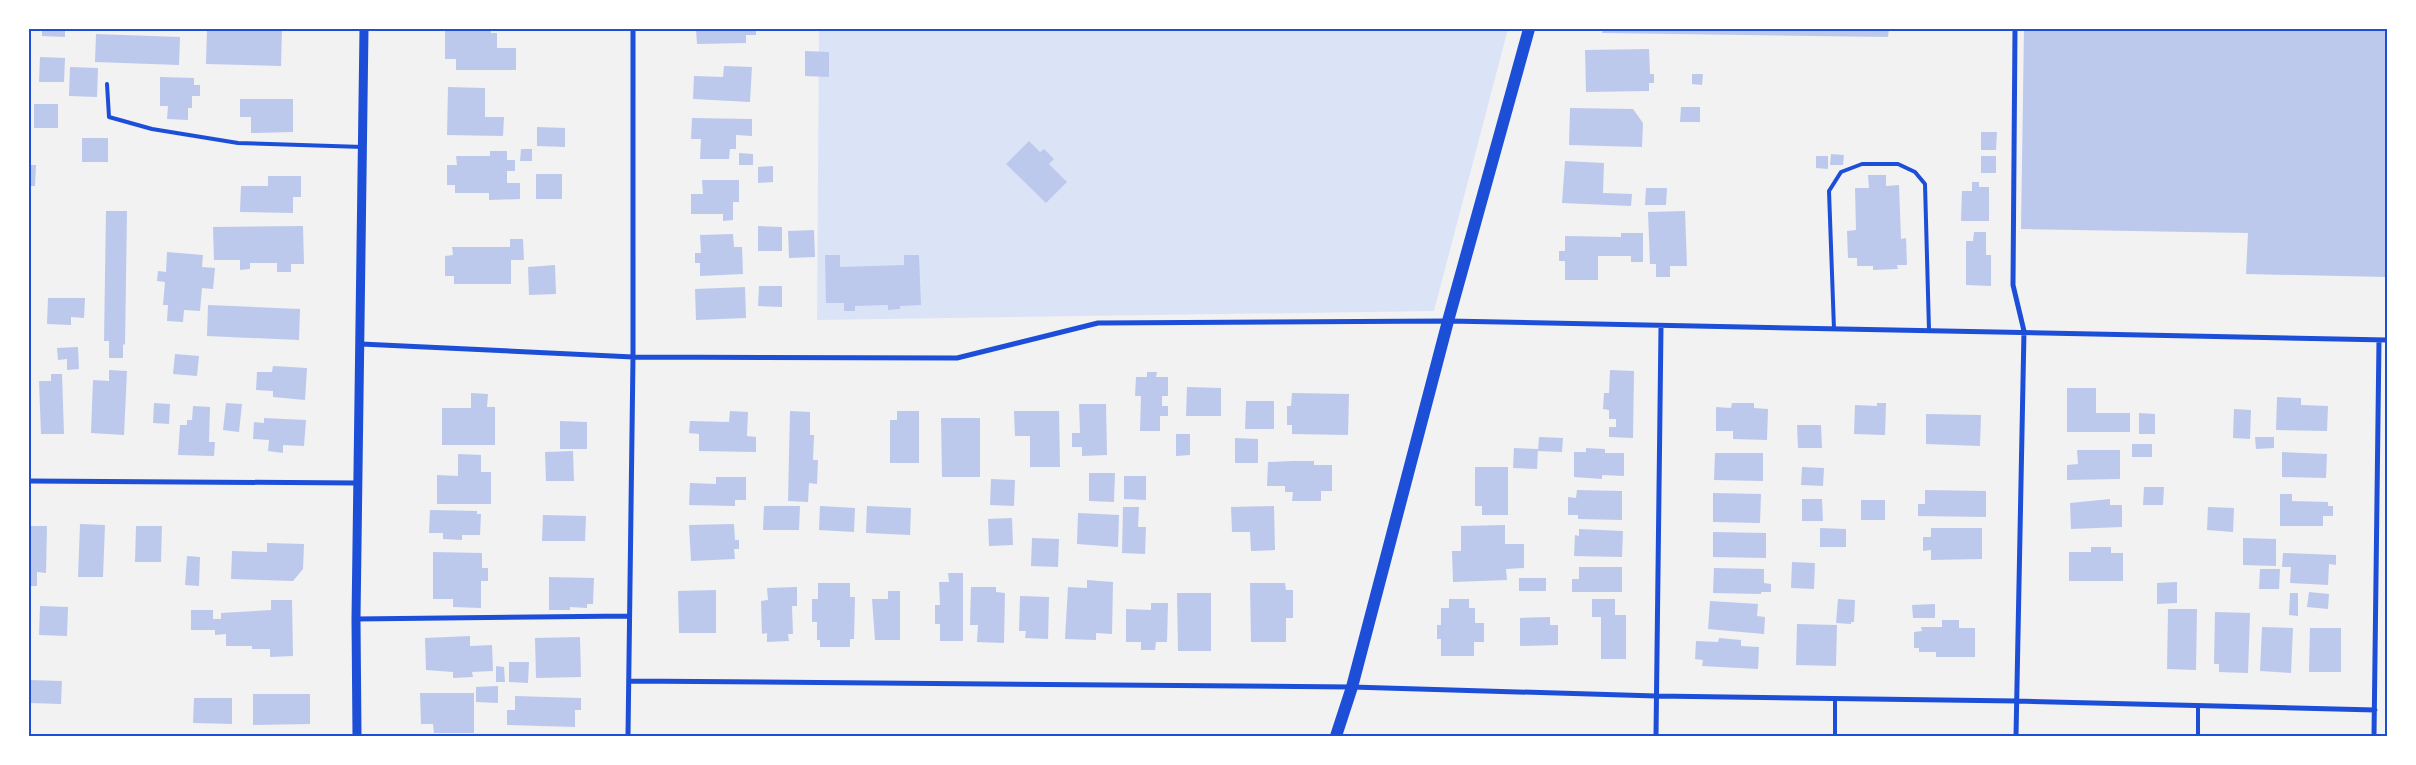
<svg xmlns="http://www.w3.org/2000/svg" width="2416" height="765" font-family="Rubik,sans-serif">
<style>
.green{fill:#dbe4f7}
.building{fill:#bdc9ec}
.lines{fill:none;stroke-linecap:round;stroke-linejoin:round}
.service{stroke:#1d4ed8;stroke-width:4}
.minor{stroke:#1d4ed8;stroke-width:5}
.tertiary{stroke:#1d4ed8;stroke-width:9}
.primary{stroke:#1d4ed8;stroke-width:12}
.neatline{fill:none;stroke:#1d4ed8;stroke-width:2}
</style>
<rect width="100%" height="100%" fill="#f2f2f2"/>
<path class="green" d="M819 29H1508L1434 311 817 320Z"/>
<path class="building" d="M42 29H65V37L42 36Z
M207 29H282L281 66 206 64Z
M445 29H491V33H497V48H516V70H456V59H445Z
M696 29H756V35H746V43L697 44Z
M1603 29H1889L1888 37 1602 33Z
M2024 29H2387V277L2246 274 2248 233 2021 229Z
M96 34 180 37 179 65 95 62Z
M1649 49 1650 74H1654V83H1649V91L1586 92 1585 50Z
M805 51 829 52V77L805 76Z
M40 57 65 58 64 82H39Z
M724 66 752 67 750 102 693 99 694 76 723 77Z
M70 67 98 68 97 97 69 96Z
M1692 74H1703L1702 85 1692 84Z
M160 77 194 78V85H200V96H192V108H188V120L167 119 168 106H160Z
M448 87 485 88V117H504L503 136 447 135Z
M240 99H293V132L251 133V117H240Z
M34 104H58V128H34Z
M1681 107H1700V122H1680Z
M1570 108 1633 109 1643 123 1642 147 1569 145Z
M692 118 752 119V136L736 135V149H730L729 159H700L701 139H691Z
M537 127 565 128V147L537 146Z
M1981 132H1997L1996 150H1981Z
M82 138H108V162H82Z
M1029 141 1040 152 1044 149 1054 159 1049 164 1067 182 1046 203 1006 164Z
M521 149H532V161H520Z
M490 151H507V160H515V171H507V183H520V199L489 200V193H455V185H447V165H457L456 156H490Z
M739 153 753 154V165H739Z
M1831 154 1844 155 1843 165H1830Z
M1816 156H1828V169L1816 168Z
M1981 156H1996V173H1981Z
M1565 161 1604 163 1603 193 1632 194 1631 206 1562 203Z
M29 165H36L35 186H29Z
M773 166V182L758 183V167Z
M536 174H562V199H536Z
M1868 175H1886V186L1899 185 1901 239 1906 238 1907 265H1897L1898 269 1873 270V266H1857V258H1848L1847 231 1856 230 1855 188H1869Z
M268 176H301V197H293V213L240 212 241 186H268Z
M702 180H739V202H733V220L723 221V214H691V194H703Z
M1972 182H1979V187H1989V221H1961L1962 191H1972Z
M1646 188H1667L1666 205H1645Z
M106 211H127L125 345 123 344V358H109V341H104Z
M1685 211 1687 266H1670V277H1656V264H1650L1648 212Z
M303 226 304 264H291V272H277V263H250V269L240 270V260H214L213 227Z
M758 226 782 227V251H758Z
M814 230 815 257 789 258 788 231Z
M1974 232H1986V255H1991V286L1966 285V241H1973Z
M1621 233H1643V262H1631V256H1598V280H1565V261H1559V251H1565V236L1621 237Z
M733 234 734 247H742L743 274 700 276V263H695V253H701L700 235Z
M510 239H523L524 260H511V284H454V276H445V256L453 255 452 247H510Z
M167 252 203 255 202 267 215 268 213 289 202 288 200 311 184 310 183 322 167 321 168 305H163L165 282 157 281 158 271 166 272Z
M825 255H840V267L904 265V255H919L921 305 900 306V309L888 310V305L855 306V311H844V303H826Z
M555 265 556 294 529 295 528 267Z
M759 286H782V307L758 306Z
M745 287 746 318 696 320 695 289Z
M48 298H85L84 318 71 317V325L47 324Z
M208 305 300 309 299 340 207 336Z
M78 347 79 369 67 370V359L58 360 57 348Z
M175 354 199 356 197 376 173 374Z
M273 366 307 368 305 400 273 397V391L256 390 257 372H272Z
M109 370 127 371 124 435 91 433 93 380 109 381Z
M1610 370 1634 371 1633 438 1609 437V427H1616V419H1609V410L1603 409 1604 393H1609Z
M1147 372H1157L1156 377H1168V396H1162V406H1168V416H1160V431H1140L1141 396H1135L1136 377H1147Z
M51 374H62L64 434H41L39 381H51Z
M1187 387 1221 388V416H1186Z
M2067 388H2096V413H2130V432H2067Z
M471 393 488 394 487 407H495V445H442V408H471Z
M1292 393 1349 394 1348 435 1292 434V425H1287V406H1291Z
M2277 397 2301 398V405L2328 406 2327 431 2276 430Z
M1246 401H1274V429H1245Z
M154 403 170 404 169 424 153 423Z
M226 403 242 404 239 432 223 430Z
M1732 403H1754V408L1768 409 1767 440 1733 439V431H1716V407L1731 408Z
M1877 403H1886L1885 435 1854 434 1855 405 1877 406Z
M1079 404H1106L1107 455 1082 456V447H1072V433H1080Z
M193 406 210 407 209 442H215L214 456 178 455 180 425H187V420H192Z
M2234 409 2251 410 2250 439 2233 438Z
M730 411 748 412 747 436 756 437V452L699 451V434L689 433 690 421 729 422Z
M790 411 810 412V435H814L813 460H818L817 484 809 483 808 502 788 501Z
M897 411H919V463H890V420H897Z
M1014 411H1059L1060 467H1030V436H1015Z
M2139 413 2155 414V434H2139Z
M1926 414 1981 415 1980 446 1926 444Z
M264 418 306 420 304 446 283 445V453L268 451 269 440 253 439 254 422 264 423Z
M941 418H980V477H942Z
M560 421 587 422V449H560Z
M1797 425H1821L1822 448H1798Z
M1176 434H1190V455L1176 456Z
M1539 437 1563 438 1562 452 1538 451Z
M2255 437H2274V448L2256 449Z
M1235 438 1258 439V463H1235Z
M2132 444H2152V457H2132Z
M1514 448 1538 449 1537 469 1513 468Z
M1586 448 1605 449V453H1624V476L1602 475V479L1574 477V452H1586Z
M2077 450H2120V479L2067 480V465L2078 464Z
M573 451 574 481H546L545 452Z
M2282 452 2327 454 2326 478 2282 477Z
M1715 453H1763V481L1714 480Z
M458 454 481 455V472H491V504H437V475L458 476Z
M1293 461H1314V465H1332V491H1321V501H1292L1293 492H1285V486H1267L1268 462Z
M1475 467H1508V515H1482V506H1475Z
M1802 467 1824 468 1823 486 1801 485Z
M1089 473H1115L1114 502 1089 501Z
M1124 476H1146V500L1124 499Z
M716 477H746V500H735V506L689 505 690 483 716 484Z
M991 479 1015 480 1014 506 990 505Z
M2144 487H2164L2163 505H2143Z
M1577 490 1622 491V520L1578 519V515H1568V497L1576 498Z
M1925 490 1986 491V517L1918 516V504H1925Z
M1713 493 1761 494 1760 523 1713 522Z
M2280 494H2292V501L2328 502V506H2333V516H2323V526H2280Z
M1802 499H1822L1823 521H1802Z
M2110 499V505H2122V527L2071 529 2070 503Z
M1861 500H1885V520H1861Z
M764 506H800L799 530H763Z
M820 506 855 508 854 532 819 530Z
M867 506 911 508 910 535 866 533Z
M1274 506 1275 550 1251 551 1250 532H1232L1231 507Z
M1123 507H1139L1138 527H1146L1145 554 1122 553Z
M2208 507 2234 508 2233 532 2207 530Z
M430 510 477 511V514H481L480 535H462V540L443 539V533H429Z
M1078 513 1119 515 1118 547 1077 544Z
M543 515 586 516 585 541H542Z
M1012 518 1013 545 989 546 988 519Z
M80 524 105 525 103 577H78Z
M734 524 735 540H739V549H734L735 559 691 561 689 525Z
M1505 525V544H1524V568L1506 569 1507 580 1453 582 1452 551H1461V526Z
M29 526H47L46 573 37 572V586H29Z
M136 526H162L161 562H135Z
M1820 528 1846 529V547H1820Z
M1931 528H1982V559L1931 560V550L1923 551V537H1931Z
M1579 529 1623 531 1622 557 1574 556 1575 535 1579 536Z
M1713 532 1766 533V558L1713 557Z
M1032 538 1059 539 1058 567 1031 566Z
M2243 538 2276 539V566L2243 565Z
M267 543 304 544 303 569 293 581 231 579 232 551 267 552Z
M2091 547H2111V553H2123V581H2069V552H2091Z
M433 552 482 553V568H488V581H481V608L453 607V599H433Z
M2283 553 2336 555V565L2329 564 2328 585 2290 583 2291 567H2282Z
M187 556 200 557 199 586 185 585Z
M1792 562 1815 563 1814 589 1791 588Z
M1579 567H1622V592H1572V579H1579Z
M1714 568 1764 569V583L1771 584V592H1761V594L1713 593Z
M2260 569H2280L2279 589H2259Z
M948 573H963V641H940V624H935V605H940L939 582H949Z
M549 577 594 578 593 604H587V608L570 607V610H549Z
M1519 578H1546V591H1519Z
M1087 580 1113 582 1112 634 1096 633V640L1065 639 1068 587 1087 588Z
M2177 582V603L2157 604V583Z
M818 583H850V597H855L854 639H850V647H820V640H817V622H812V599H818Z
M1250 583H1285L1286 590H1293V618H1286V642H1251Z
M797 587V606H792L793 634H788L789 641 767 642V633L762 634 761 601 768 600 767 588Z
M971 587H996V592L1005 593 1004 643 977 642 978 625H970Z
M716 590V633H679L678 591Z
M888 591H900V640H875L872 599H888Z
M2309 592 2329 594 2328 609 2307 607Z
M1177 593H1211V651H1178Z
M2290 593H2298V616L2289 615Z
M1020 596 1049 597 1048 639 1025 638 1026 631H1019Z
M1449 599H1469V608H1475V623H1484V642H1474V656H1441V639H1437V625H1441V608H1449Z
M1592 599H1615V615H1626V659H1601V617H1592Z
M1838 599 1855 600 1854 622H1851V624L1836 623Z
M271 600H292L293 656 270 657V649H252V646H226V634L215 635V630H191V610H213V619H221V613L271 610Z
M1710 601 1758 604 1757 616 1765 617 1764 634 1708 629Z
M1151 603H1168L1167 642H1156L1155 650H1141V642H1126V609L1151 610Z
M1935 604V618H1913L1912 605Z
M40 606 68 607 67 636 39 635Z
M2168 609H2197L2196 670 2167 669Z
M2215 612 2250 613 2248 673 2219 672V664H2214Z
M1550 617V625H1558V645L1520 646V618Z
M1942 620H1959V628H1975V657H1936V652H1919V648H1914V632L1922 631 1921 627H1942Z
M1797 624 1837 625 1836 666 1796 665Z
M2262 627 2293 628 2291 673 2260 671Z
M2310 628H2341V672H2309Z
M470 636V646L492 645 493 671 472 672 473 677 453 678V672L426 670 425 638Z
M580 637 581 677 536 678 535 638Z
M1719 638 1741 640V646L1759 647 1758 669 1702 666 1703 660 1695 659 1696 641 1718 642Z
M509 662H529L528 683 509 682Z
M496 666 504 667 505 682H496Z
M29 680 62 681 61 704 29 703Z
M498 686V703L476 702V687Z
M420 693H474V733H434L433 724H421Z
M253 694H310V724L253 725Z
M515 696 581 698V710H575V727L507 725V710H515Z
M194 698H232V724L193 723Z"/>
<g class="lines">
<path class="service" d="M107 84 109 117 152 129 238 143 363 147
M1834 329 1829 191 1841 172 1862 164H1898L1915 172 1925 184 1929 330
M1835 736V699
M2198 736V706"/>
<path class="minor" d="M2015 29 2013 285 2024 331 2016 736
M361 344 633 357 957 358 1098 323 1448 321 2387 340
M29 481 358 483
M356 619 629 616
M629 681 1352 687 1656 696 2016 701 2375 710
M628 736 633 357V29
M1656 736 1661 327
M2374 736 2379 340"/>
<path class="tertiary" d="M357 736 356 619 364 29"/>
<path class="primary" d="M1336 736 1352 687 1448 321 1529 29"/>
</g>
<rect width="2416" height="765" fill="none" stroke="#ffffff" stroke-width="60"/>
<rect x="30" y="30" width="2356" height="705" class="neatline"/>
</svg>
